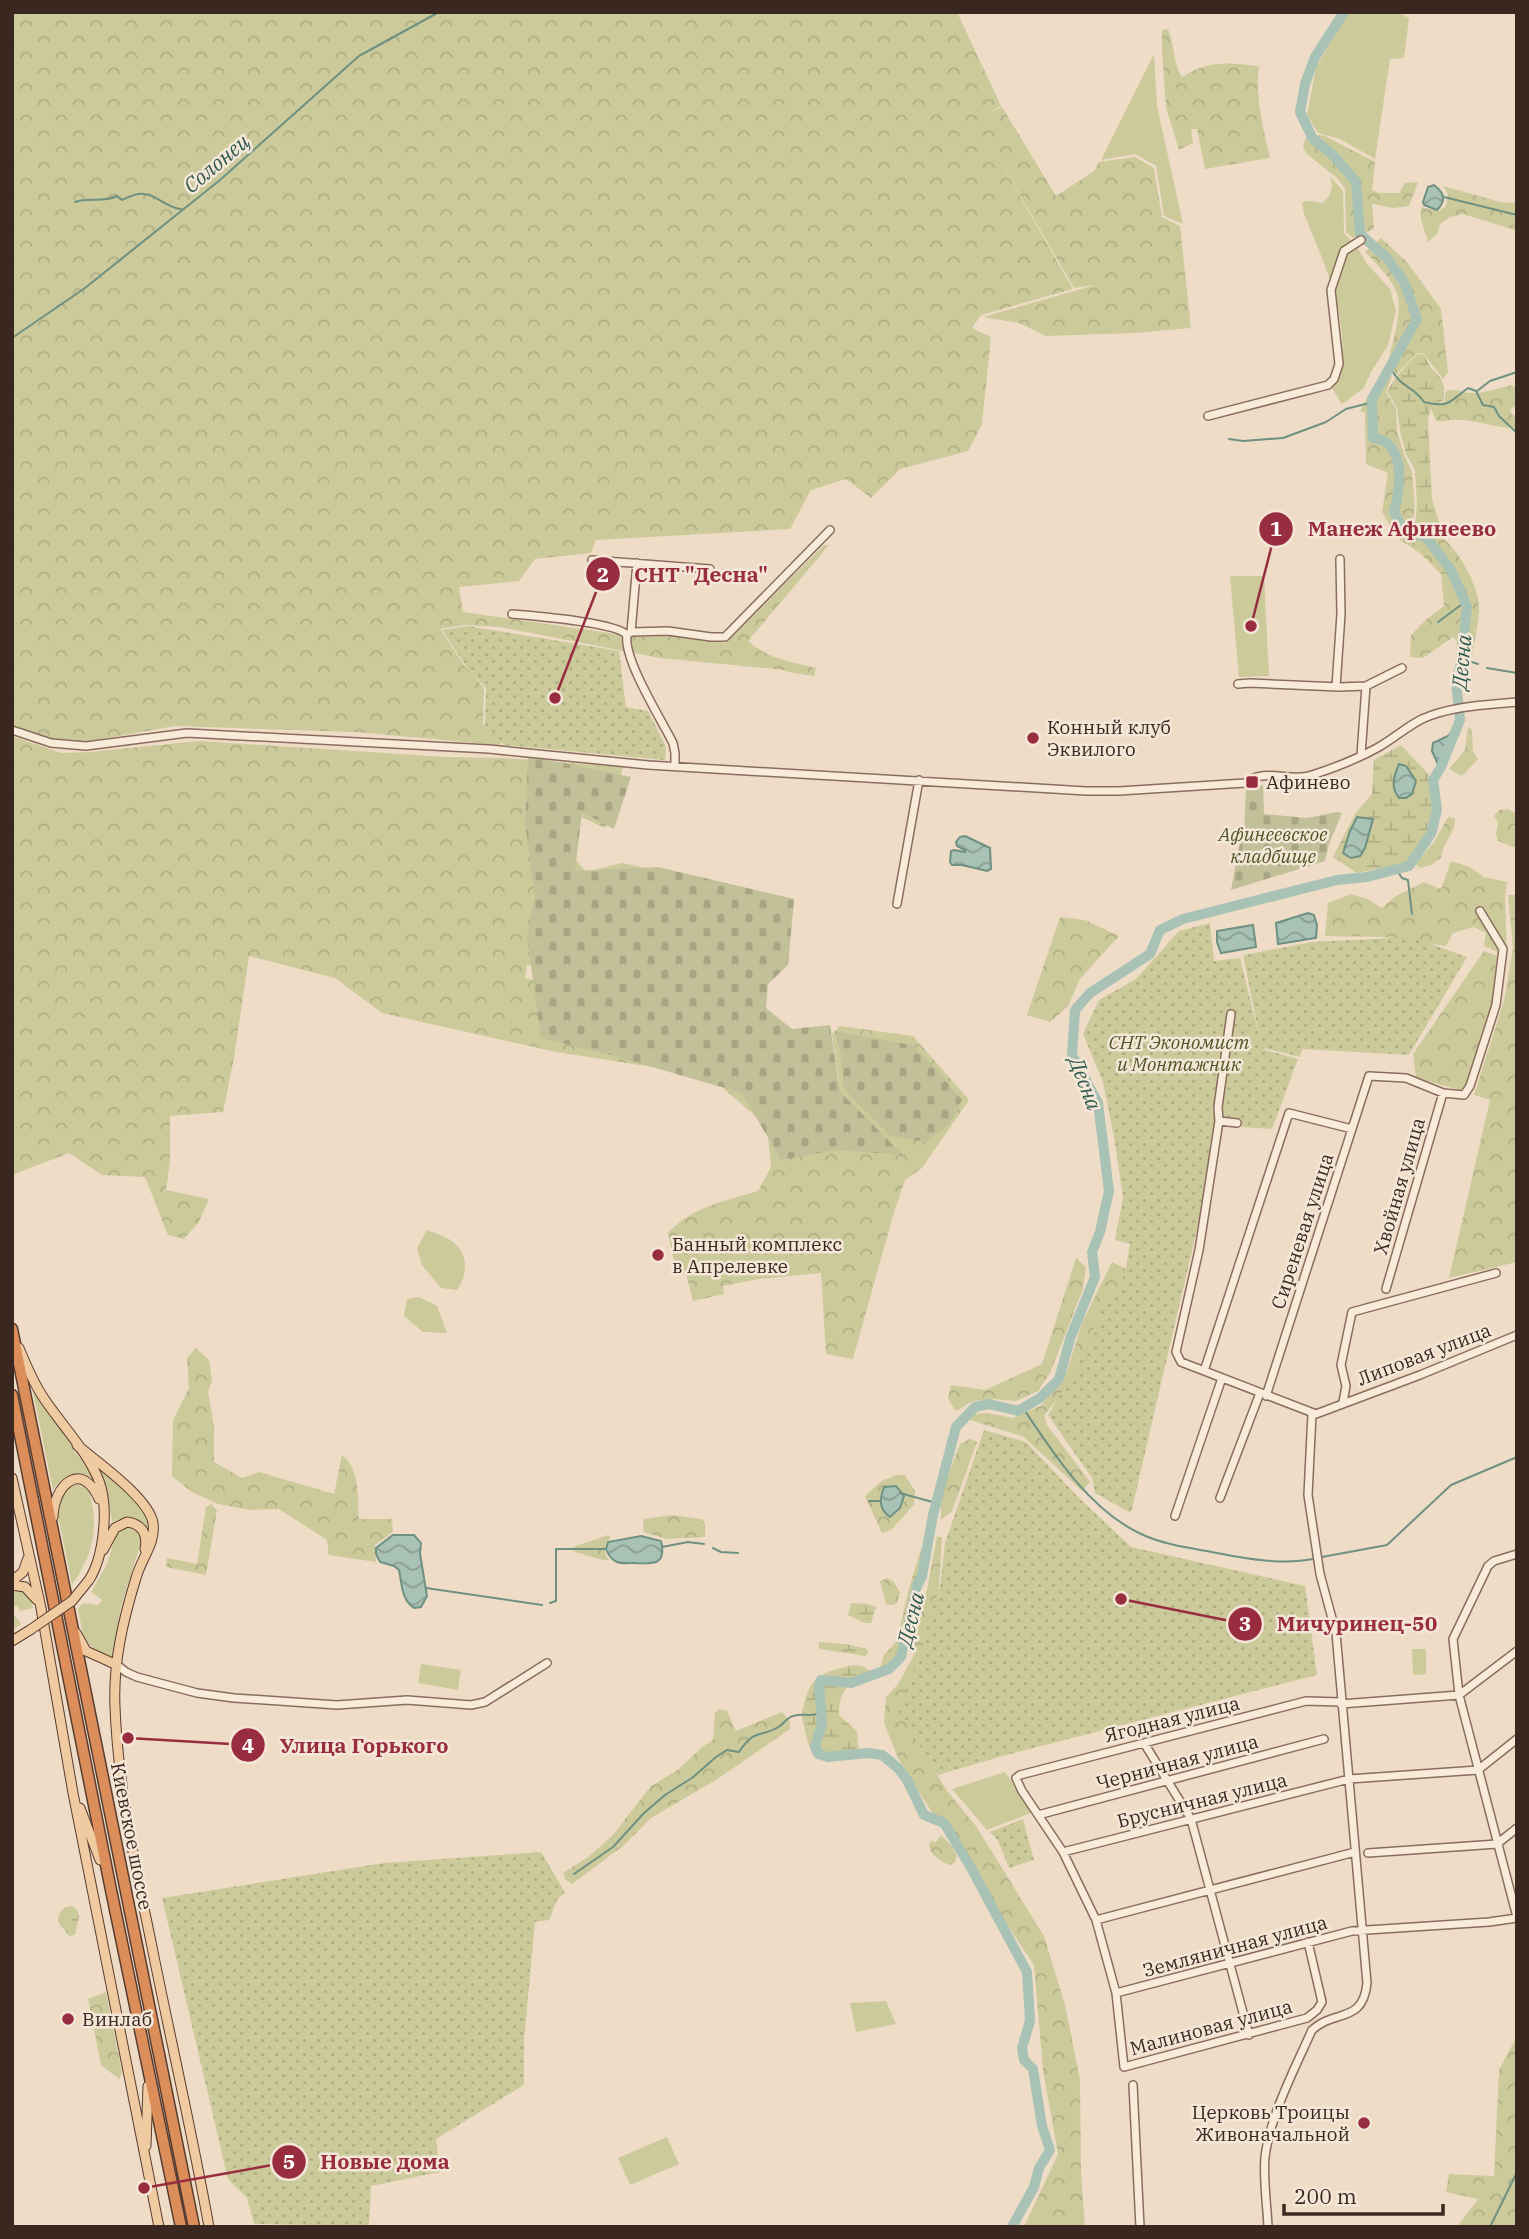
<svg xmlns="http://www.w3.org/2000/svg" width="1529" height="2239" font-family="'IBM Plex Serif',serif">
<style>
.grass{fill:#ccca9b}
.forest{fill:url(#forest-crowns)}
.wetland{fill:url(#wetland-marsh)}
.cemetery{fill:url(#cemetery-stones)}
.park{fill:url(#park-dots)}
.water{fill:url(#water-waves);stroke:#6e9182;stroke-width:2}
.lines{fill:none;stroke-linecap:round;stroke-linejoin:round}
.stream{stroke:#6e9182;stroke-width:2}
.river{stroke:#a8c2b6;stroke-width:10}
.minor-casing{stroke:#8a6d5c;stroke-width:10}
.major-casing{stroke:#583c30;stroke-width:11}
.highway-casing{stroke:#583c30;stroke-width:13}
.minor{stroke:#f9ebda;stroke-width:7}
.major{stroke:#f0caa0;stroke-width:9}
.highway{stroke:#db8d5a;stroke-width:10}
.major-bridge-casing{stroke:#583c30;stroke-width:11;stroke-linecap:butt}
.major-bridge{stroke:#f0caa0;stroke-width:9}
.poi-dot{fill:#982d3f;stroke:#f5e7d7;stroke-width:2.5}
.labels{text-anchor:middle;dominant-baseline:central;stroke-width:5;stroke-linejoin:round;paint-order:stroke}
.poi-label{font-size:19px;fill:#3a2820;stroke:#f5e7d7;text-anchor:start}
.park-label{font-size:19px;font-style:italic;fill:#525627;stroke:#f5e7d7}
.street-label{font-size:19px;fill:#3a2820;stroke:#f5e7d7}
.water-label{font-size:21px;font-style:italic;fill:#2f5a50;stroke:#f5e7d7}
.leader{fill:none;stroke:#982d3f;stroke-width:2.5}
.callout-dot{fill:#982d3f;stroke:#f5e7d7;stroke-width:2.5}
.mark-label{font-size:21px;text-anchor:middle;font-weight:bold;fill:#fff}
.callout-label{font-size:21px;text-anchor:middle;font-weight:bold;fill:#982d3f;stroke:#f5e7d7;stroke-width:5;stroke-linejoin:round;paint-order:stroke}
</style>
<defs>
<pattern id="forest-crowns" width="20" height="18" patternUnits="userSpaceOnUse" patternTransform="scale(1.75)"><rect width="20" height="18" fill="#ccca9b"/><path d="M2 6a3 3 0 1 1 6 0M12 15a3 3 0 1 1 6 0" fill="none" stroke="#b0ae85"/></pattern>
<pattern id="wetland-marsh" width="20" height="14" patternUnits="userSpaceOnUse" patternTransform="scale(1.75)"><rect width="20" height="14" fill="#ccca9b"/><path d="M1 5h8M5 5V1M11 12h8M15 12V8" fill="none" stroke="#b0ae85"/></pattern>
<pattern id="cemetery-stones" width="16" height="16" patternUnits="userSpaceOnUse" patternTransform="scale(1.75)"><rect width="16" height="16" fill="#c2c099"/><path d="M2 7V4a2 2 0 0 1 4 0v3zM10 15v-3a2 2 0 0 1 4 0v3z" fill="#a7a584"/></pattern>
<pattern id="park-dots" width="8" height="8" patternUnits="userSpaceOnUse" patternTransform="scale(1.75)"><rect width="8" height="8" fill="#ccca9b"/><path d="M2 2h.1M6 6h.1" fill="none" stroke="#b0ae85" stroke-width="1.8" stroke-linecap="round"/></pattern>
<pattern id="water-waves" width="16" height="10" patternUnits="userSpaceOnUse" patternTransform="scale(1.75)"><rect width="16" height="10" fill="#a8c2b6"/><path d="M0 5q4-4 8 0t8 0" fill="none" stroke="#8a9e94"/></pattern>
</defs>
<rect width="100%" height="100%" fill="#eedcc7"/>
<path class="grass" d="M1348 12H1396L1409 18 1404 58 1390 59 1375 159 1340 139 1318 133 1307 115 1316 67Z
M1154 54 1157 106 1183 224 1164 216 1156 166 1135 154 1101 160Z
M1330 176 1343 191 1344 233 1357 247 1367 264 1390 289 1396 311 1388 345 1371 372 1364 388 1342 404 1332 388C1361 342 1323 260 1304 214L1302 202 1310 201 1323 203C1331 195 1334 188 1330 176Z
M1230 576H1264L1269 676 1239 677Z
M427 1230C437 1234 452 1238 458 1247 469 1261 466 1277 457 1290L441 1288 422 1265 417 1248Z
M419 1297 437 1306 447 1333 423 1332 404 1316 407 1299Z
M32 1387 94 1479C77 1470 63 1474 53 1490Z
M94 1465 133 1497 148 1516 151 1532C140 1516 129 1514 112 1522L106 1487Z
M73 1484 86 1486 88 1488C100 1526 94 1553 72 1585L57 1510 64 1488Z
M127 1527 138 1532 142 1539 121 1606 112 1657C81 1645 84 1639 78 1609L83 1603 98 1605 102 1600 91 1592 107 1564 116 1533Z
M19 1590 30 1598 33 1608 20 1611 18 1606H13V1613L21 1624 12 1631V1591Z
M1412 1649H1426V1674L1413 1675Z
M421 1664 461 1670 458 1690 418 1683Z
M1005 1772 1033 1812 987 1830 952 1789Z
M886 2001 896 2024 856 2032 850 2003Z
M667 2137 679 2164 630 2185 618 2158Z"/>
<path class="forest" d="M12 12H957L1001 106 985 115 1002 107 1056 196 1094 171 1099 162 1135 157 1154 168 1162 217 1180 226 1191 328 1134 333 1046 336 1019 323 983 317 1095 285 1074 288 981 128 1073 289 981 315 972 328 991 337 982 424 968 451 900 469 871 498 846 479 811 490 790 529 596 540 591 553 535 559 519 581 459 587 463 612 638 637 674 636 726 643 824 545H829L748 641C768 659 791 662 816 668L814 676 788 672 784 670 660 658 500 627 464 625 440 629 464 665 484 688 483 724 505 740 498 745 355 732 175 726 85 742 52 739 12 726Z
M1168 29C1175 44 1172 62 1182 77 1211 59 1227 63 1259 66 1255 98 1263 126 1270 158L1205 169 1197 129H1191L1193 143 1179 150 1166 107 1162 51V30Z
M1319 135 1325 136 1375 162 1372 190 1379 193H1399L1405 183 1418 182 1409 206 1393 208 1372 204 1374 229 1353 238 1346 232 1345 189 1338 179 1306 153 1303 147 1306 137Z
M1443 186 1500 202 1517 203V254L1515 230 1463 214 1450 217 1440 224 1437 234 1428 242 1421 220V207L1439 211 1446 206 1448 194Z
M1381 238 1407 262 1441 309 1448 372 1443 379C1437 369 1430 364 1425 354L1417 353 1396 375 1388 362C1392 343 1404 308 1396 291 1390 277 1376 263 1365 252Z
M1385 366 1392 377 1386 392 1396 409 1397 431 1404 454 1412 472 1415 506 1412 525C1419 526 1427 527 1433 531 1455 542 1479 584 1479 608 1479 624 1474 641 1472 657L1456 658 1457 642 1453 637 1423 658 1410 657 1411 635 1428 618 1444 606 1441 574 1420 553 1397 538 1382 512 1388 473 1366 464 1365 412 1360 411Z
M1512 385 1517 390V405L1510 409 1512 415 1517 417V428C1497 429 1479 420 1459 420 1450 419 1445 422 1436 421L1431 408 1444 401 1446 391C1456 388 1460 392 1470 393 1483 394 1499 388 1512 385Z
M1468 727 1472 730 1473 751 1478 759 1462 776 1449 769 1465 750Z
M12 736 61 753 90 752 199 741 447 757 504 758 623 767 615 798 617 807 605 828 581 817 573 856 586 872 622 863 794 899 788 958 641 981 527 965 525 978 555 984 691 1073 556 1052 382 1013 335 978 249 956 234 1058 223 1112 170 1116V1162L166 1190 209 1199 199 1222 184 1239 168 1235 145 1177 102 1175 69 1153 12 1175Z
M1508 809 1517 814 1516 848 1498 841 1496 834 1498 823 1494 816 1499 810Z
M1448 817 1455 818C1456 832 1443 842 1441 858L1431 865 1420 868 1415 864 1434 842Z
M1451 861 1470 867 1484 877 1507 882 1505 897 1507 956 1484 946 1486 933 1474 927 1453 933 1446 946 1384 937 1325 936 1328 903 1351 894 1367 899 1382 908 1396 896 1424 882 1441 889Z
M1508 895H1517V1262L1449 1278 1490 1100 1474 1095 1504 1001 1513 948Z
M1060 917 1085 920 1119 936 1080 979 1068 1006 1050 1022 1027 1015Z
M1484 951 1497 956 1492 1004 1466 1088 1460 1090 1416 1078 1413 1054Z
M840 1026 913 1036 969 1100 922 1168 905 1180 892 1219 853 1359 826 1354 821 1273 759 1279 723 1286 724 1294 693 1301 686 1273 677 1275 668 1233C691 1207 726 1201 758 1191L771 1167 767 1126 714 1080 827 1100 839 1081 832 1034Z
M1076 1258 1086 1267 1083 1289 1050 1373 1038 1391 1016 1401 995 1399 973 1401 956 1411 948 1399 951 1385 985 1390 1042 1364Z
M1112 1262 1128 1270 1096 1354 1044 1415 1047 1425 1090 1482 1082 1491 1024 1437 970 1420 974 1414 988 1413 1013 1418 1042 1405 1067 1371 1082 1323Z
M196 1348 209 1360 212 1381 208 1392 214 1426V1462L242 1478 259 1472 334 1494 342 1455C360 1468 358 1499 359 1519H392L393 1532 375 1545 376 1562 329 1555 327 1540 279 1509 250 1510 218 1504 192 1492 172 1476 173 1420 189 1388 187 1358Z
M970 1439 977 1442 952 1511 941 1520C939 1493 951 1468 960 1444Z
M896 1475H905L915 1491 914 1505 891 1530 882 1533 865 1496 882 1481Z
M211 1504 217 1510 206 1575 166 1567 167 1558 197 1564 206 1507Z
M671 1515 702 1519 705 1524V1537L667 1539 643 1532 644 1519Z
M608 1535 611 1537C604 1545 603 1551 609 1560 598 1561 587 1554 575 1552L573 1547Z
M937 1536 942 1538 939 1589 934 1610V1769L947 1791 976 1826 1044 1936 1065 2005 1080 2079 1081 2174 1085 2227H1024L1058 2154 1043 2070 1034 1965 918 1791 898 1758 884 1723 886 1697 898 1684 913 1657 921 1603 927 1590Z
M887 1578 893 1581 900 1592 897 1603 893 1605 886 1604 880 1582Z
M720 1709 727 1711 736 1731 782 1712 790 1721V1729L719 1778 651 1818 623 1846 572 1884 566 1880 563 1873 588 1857 612 1836 651 1786 679 1769 702 1747 713 1740 715 1713Z
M941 1835 952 1846 957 1856 955 1862 950 1865C939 1860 932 1857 929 1845L932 1840 935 1843Z
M106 1992 122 2073 119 2079 101 2065 88 1999Z
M1517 2036V2227H1457L1478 2199 1446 2192 1449 2174 1494 2176 1499 2070Z"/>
<path class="wetland" d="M1417 354 1425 355C1430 375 1449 373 1443 400L1431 408 1428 419 1432 499 1443 535 1431 527 1415 523 1417 505 1415 470 1406 454 1400 431 1397 408 1387 391 1397 376Z
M1401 745 1430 776 1434 811 1429 834 1407 863 1357 873 1333 857 1355 814 1372 794 1374 760Z
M932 1538 929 1552 915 1586 900 1656 889 1667 880 1668 884 1655 897 1641 908 1592 919 1555 926 1540Z
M851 1603 867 1604 876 1607 871 1623H865L848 1615Z
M819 1642 846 1644 867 1649 868 1653 865 1656 819 1649Z
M853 1665 863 1666 872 1673C849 1682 839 1689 839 1715L857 1731 859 1751 828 1755 813 1752C807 1744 806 1735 804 1726 801 1717 802 1713 804 1704 811 1674 825 1672 853 1665Z
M72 1906 77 1910 79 1917 75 1935 69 1936 58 1922 59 1914 64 1908Z"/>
<path class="cemetery" d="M528 756 631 777 614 829 582 812 575 871 658 867 794 899 788 965 768 984 766 1008 792 1029 830 1025 840 1092 903 1155 836 1150 781 1160 742 1093 607 1054 541 1038 527 937 535 897 525 823Z
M1263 785 1264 814 1307 818 1337 812 1342 813 1329 844 1325 861 1231 890 1239 847 1244 833 1246 788Z
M835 1031 912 1045 936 1069 962 1100 950 1123 927 1142 890 1136 844 1089 841 1055Z"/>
<path class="park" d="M468 626 619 651 626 707 648 711 666 747 665 760 504 745 485 725 486 688 470 672 442 630Z
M1210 923 1214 961 1240 958 1260 1039 1243 955 1312 942 1412 937 1467 957 1409 1055 1302 1049 1300 1057 1264 1048 1265 1050 1298 1059 1272 1129 1225 1126 1220 1130 1131 1513 1095 1493 1092 1478 1048 1415 1086 1351 1107 1292 1117 1296 1126 1267 1130 1244 1115 1240 1123 1197 1114 1137 1103 1082 1083 1034 1099 1000 1136 979 1179 931Z
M984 1430 1026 1442 1078 1497 1131 1547 1305 1586 1317 1675 999 1757 938 1775 898 1711 922 1649 931 1609 940 1588 945 1543Z
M1023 1819 1034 1860 1009 1868 998 1841 990 1832Z
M541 1852 565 1892 557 1900 549 1920 535 1922 524 2041V2085L436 2139 440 2172 371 2186 369 2226 254 2224 247 2198 228 2179 162 1898 384 1863Z"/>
<path class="water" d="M1434 185C1444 193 1447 200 1437 210L1424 205 1423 202 1428 187Z
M1459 724 1441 767 1440 769 1432 751 1433 743 1448 736Z
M1399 764 1406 766 1416 781 1412 794 1406 798H1399C1390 787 1394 776 1399 764Z
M1357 817 1373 819 1365 848 1360 856 1351 858 1343 853 1350 831Z
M965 836 990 848 991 869 987 871 962 865H952L950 862 951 851 954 850 965 852V850L957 846 956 842 960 837Z
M1308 913 1314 915 1317 925 1316 938 1278 944 1276 923Z
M1253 925 1256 947 1221 953 1217 942V931Z
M896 1486 904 1496 900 1508 890 1517C878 1509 880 1498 884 1487Z
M393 1535H414L421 1543 420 1554 427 1596 421 1607 414 1608C401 1599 402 1584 399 1570L394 1566 380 1562 376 1554V1548Z
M641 1536 661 1541C667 1566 652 1564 634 1563 629 1563 622 1564 617 1562 612 1560 608 1554 606 1549L608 1542Z"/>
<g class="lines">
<path class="stream" d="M1444 197 1517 215
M75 202C89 197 103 203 117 196L122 200C129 197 137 192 144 194 158 195 164 207 181 209
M12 338 85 288 220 180 359 56 439 12
M1390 367C1401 389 1413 385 1424 402 1450 408 1449 402 1468 388L1476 391 1483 405 1494 407 1499 416 1517 433
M1477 391 1490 381 1517 372
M1229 439 1243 441 1283 438 1326 422 1346 409 1373 402
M1438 622 1465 602
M1461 663 1472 662 1478 664
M1487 668 1517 673
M1396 869 1402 878 1408 880 1412 914
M1023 1408C1053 1453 1089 1509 1139 1533 1163 1545 1191 1548 1217 1553 1247 1559 1283 1565 1313 1559
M900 1493 936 1503
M869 1501H879
M662 1547 688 1542 704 1544
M713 1548 721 1552 738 1553
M1322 1557 1387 1545 1451 1485 1517 1457
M426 1588 542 1605
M550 1603 556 1601V1549H606
M574 1874 613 1847 644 1813 665 1795 692 1778 716 1757 727 1750 739 1752C755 1727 762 1738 780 1726 784 1723 788 1717 793 1716 803 1713 812 1717 821 1713
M1490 2227 1517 2172"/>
<path class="river" d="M1012 2227 1034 2187 1039 2168 1050 2150 1042 2126 1033 2069 1024 2060 1022 2048 1030 2021 1027 1972 970 1866 944 1823 924 1815 907 1780 898 1768 882 1755 868 1753 828 1757 818 1754 815 1747 822 1723 819 1685 821 1680 851 1683 889 1669 901 1657 917 1586 922 1576 933 1515 956 1427 975 1407 989 1404 1018 1411 1040 1398 1059 1379 1071 1336 1095 1277 1092 1252 1100 1232 1109 1191 1098 1103 1072 1055 1075 1010 1090 993 1150 954 1160 930 1183 919 1337 880 1367 877 1409 866 1431 834 1437 810 1433 780 1441 767 1460 720 1456 682 1461 663 1467 607 1451 570 1426 537 1404 531 1394 512C1399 493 1406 454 1384 441 1381 439 1377 439 1373 438L1372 399 1417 319 1405 284 1388 259 1360 234 1356 182 1333 155 1313 139 1300 112 1305 84 1315 57 1344 12"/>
<g class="minor-casing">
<path id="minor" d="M1208 416 1328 385 1334 379 1339 364 1331 290 1344 251 1361 240
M592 560 710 569
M512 614C532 616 616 622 627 635
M631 632 637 563
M627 635 631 632 668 631 711 637H725L830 530
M627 635C623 659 661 719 673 743L675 753V765
M1238 684 1250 683 1339 687 1366 686
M1336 687 1341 614 1340 559
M12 730 51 743 86 746 187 733 489 749 648 765 1086 791H1119L1245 783C1265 767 1291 783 1312 775 1334 768 1357 759 1377 748 1392 740 1406 727 1422 719 1451 706 1486 705 1517 702
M1361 755 1366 686 1402 668
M897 904 919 780
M1231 1014 1218 1107 1219 1121 1199 1250 1176 1352 1181 1362 1316 1414 1420 1375 1517 1335
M1219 1121 1237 1123
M1386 1289 1443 1093
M1204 1371 1289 1113 1352 1129
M1266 1396 1369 1076 1406 1078 1443 1093 1464 1095 1470 1086 1496 1005 1503 949 1480 911
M1343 1402 1346 1386 1341 1365 1352 1312 1496 1273
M1220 1498 1260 1393
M1175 1516 1222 1378
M1517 1554 1494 1561 1488 1566 1453 1639 1459 1695 1517 1917
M117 1665 126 1672 137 1677 197 1693 234 1698 337 1705 407 1700 471 1705 485 1702 547 1663
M1341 1704 1459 1695 1517 1651
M1144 1743 1191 1819 1249 2035
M1038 1815 1324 1739
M1063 1852 1349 1779 1478 1770 1517 1739
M1368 1853 1497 1844 1517 1828
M1096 1920 1355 1852
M1308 1942 1322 2002 1317 2010 1307 2018 1124 2067 1116 1993 1096 1920 1063 1852 1022 1791 1016 1778 1020 1775 1306 1701 1341 1702
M1116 1993 1352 1931 1489 1922 1517 1918
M1133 2085 1140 2227
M1268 2227C1267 2204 1263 2179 1265 2157 1270 2116 1295 2068 1312 2030 1335 2009 1363 2024 1367 1983L1336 1633 1320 1574 1308 1495 1312 1414"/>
</g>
<g class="major-casing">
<path id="major" d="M19 1348C26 1365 33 1382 43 1397 60 1423 88 1452 99 1481 109 1507 104 1557 89 1580
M77 1445C97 1462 149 1498 153 1523 156 1543 141 1559 136 1578 123 1620 113 1663 115 1707 118 1787 135 1864 151 1942 170 2037 192 2132 209 2227
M12 1478 41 1608 73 1793 159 2227
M53 1517C54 1484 82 1460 99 1499
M103 1550 115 1528 127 1522C142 1524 148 1534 145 1549
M12 1581 23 1572 28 1558
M12 1585 25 1587 37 1600
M76 1633 86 1651 117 1665
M12 1641 30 1630
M80 1808 100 1860
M146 2146 148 2086"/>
</g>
<g class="highway-casing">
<path id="highway" d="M12 1329 194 2227
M12 1395 111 1890 181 2227"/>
</g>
<use href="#minor" class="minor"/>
<use href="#major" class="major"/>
<use href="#highway" class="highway"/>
<g class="major-bridge-casing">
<path id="major-bridge" d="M30 1630 72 1601 89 1580"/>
</g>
<use href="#major-bridge" class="major-bridge"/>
</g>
<g class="poi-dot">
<circle cx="1033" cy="738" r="7"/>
<rect x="1245" y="775" width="14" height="14" rx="3.5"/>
<circle cx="658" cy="1255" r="7"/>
<circle cx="68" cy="2019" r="7"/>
<circle cx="1364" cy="2123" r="7"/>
</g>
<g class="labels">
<g class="poi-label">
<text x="1047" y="727">Конный клуб<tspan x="1047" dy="22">Эквилого</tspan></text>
<text x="1266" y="782">Афинево</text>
<text x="672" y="1244">Банный комплекс<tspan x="672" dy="22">в Апрелевке</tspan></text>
<text x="82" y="2019">Винлаб</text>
<text x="1350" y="2112" text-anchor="end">Церковь Троицы<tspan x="1350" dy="22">Живоначальной</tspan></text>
</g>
<g class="park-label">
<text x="1273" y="834">Афинеевское<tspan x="1273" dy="22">кладбище</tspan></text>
<text x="1179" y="1042">СНТ Экономист<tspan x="1179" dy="22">и Монтажник</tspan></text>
</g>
<g class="street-label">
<text transform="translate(1399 1186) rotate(-74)">Хвойная улица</text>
<text transform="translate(1302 1231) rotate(-72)">Сиреневая улица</text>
<text transform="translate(1424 1354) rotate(-21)">Липовая улица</text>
<text transform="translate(1172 1719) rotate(-14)">Ягодная улица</text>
<text transform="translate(1177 1762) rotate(-15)">Черничная улица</text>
<text transform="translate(1202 1800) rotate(-14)">Брусничная улица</text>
<text transform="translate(132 1836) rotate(79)">Киевское шоссе</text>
<text transform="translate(1235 1946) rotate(-15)">Земляничная улица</text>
<text transform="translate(1211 2027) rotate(-15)">Малиновая улица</text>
</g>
<g class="water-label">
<text transform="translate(216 163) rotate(-40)">Солонец</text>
<text transform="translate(1461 662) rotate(-85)">Десна</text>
<text transform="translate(1086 1083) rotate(69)">Десна</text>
<text transform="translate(910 1619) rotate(-76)">Десна</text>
</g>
</g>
<path class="leader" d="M1251 626L1276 529M555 698L603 574M1121 1599L1245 1624M128 1738L248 1745M144 2188L289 2162"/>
<g class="callout-dot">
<circle cx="1251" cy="626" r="7"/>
<circle cx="555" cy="698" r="7"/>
<circle cx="1121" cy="1599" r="7"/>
<circle cx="128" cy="1738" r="7"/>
<circle cx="144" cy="2188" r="7"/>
<circle cx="1276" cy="529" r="18"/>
<circle cx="603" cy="574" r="18"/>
<circle cx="1245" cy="1624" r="18"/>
<circle cx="248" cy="1745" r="18"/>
<circle cx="289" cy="2162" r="18"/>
</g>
<g class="mark-label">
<text x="1276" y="536">1</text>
<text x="603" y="582">2</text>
<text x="1245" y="1631">3</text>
<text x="248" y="1753">4</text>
<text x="289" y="2169">5</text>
</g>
<g class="callout-label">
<text x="1402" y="536">Манеж Афинеево</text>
<text x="701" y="582">СНТ "Десна"</text>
<text x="1357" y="1631">Мичуринец-50</text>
<text x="364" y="1753">Улица Горького</text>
<text x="385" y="2169">Новые дома</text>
</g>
<rect width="1529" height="2239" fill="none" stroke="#3a2820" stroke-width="28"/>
<path d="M1284 2204v10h159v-10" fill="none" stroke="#3a2820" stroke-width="3.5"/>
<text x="1294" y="2204" font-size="21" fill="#3a2820" stroke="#f5e7d7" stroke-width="5" paint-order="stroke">200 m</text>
</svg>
